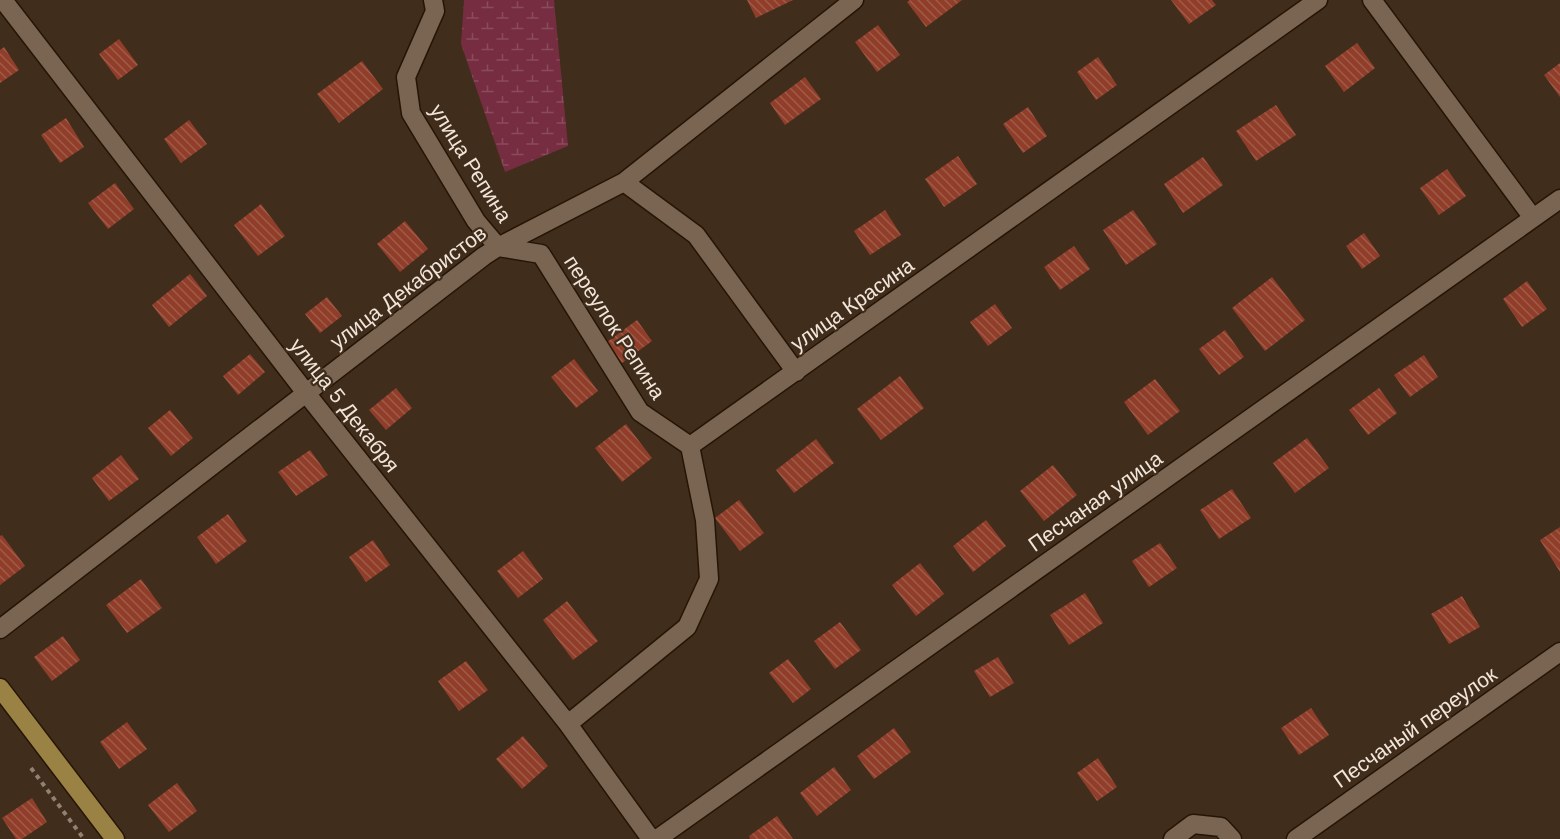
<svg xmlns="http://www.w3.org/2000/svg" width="1560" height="839" font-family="Arial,sans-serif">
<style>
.wetland{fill:url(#wetland-marsh)}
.building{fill:url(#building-back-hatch)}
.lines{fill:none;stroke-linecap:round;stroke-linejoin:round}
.minor-casing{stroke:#261505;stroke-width:21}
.major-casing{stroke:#261505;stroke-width:21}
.path{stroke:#918173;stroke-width:4;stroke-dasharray:4.5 4.5;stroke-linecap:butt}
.minor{stroke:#7a6552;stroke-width:18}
.major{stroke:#998243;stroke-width:18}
.labels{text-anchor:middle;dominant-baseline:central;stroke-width:4.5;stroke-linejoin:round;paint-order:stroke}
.street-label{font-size:21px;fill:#f2e6db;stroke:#402d1c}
</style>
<defs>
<pattern id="wetland-marsh" width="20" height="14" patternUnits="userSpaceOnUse" patternTransform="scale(1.5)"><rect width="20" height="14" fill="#762d42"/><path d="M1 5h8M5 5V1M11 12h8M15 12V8" fill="none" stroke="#8a4b5d"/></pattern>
<pattern id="building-back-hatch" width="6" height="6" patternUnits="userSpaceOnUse" patternTransform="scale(1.5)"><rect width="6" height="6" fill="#903e2a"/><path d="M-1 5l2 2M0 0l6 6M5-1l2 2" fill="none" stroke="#a05a48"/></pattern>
</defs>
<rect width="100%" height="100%" fill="#402d1c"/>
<path class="wetland" d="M464 0H554L568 146 505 172 461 44Z"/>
<path class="building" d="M747 0H793L756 18Z
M910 0H962L926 27 907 2Z
M1171 0H1212L1216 5 1189 24Z
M878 25 900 55 877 72 855 42Z
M119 39 138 65 118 80 99 54Z
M1357 43 1375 68 1344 92 1325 66Z
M4 47 19 70 0 83V50Z
M1098 57 1117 85 1096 100 1077 72Z
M362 61 383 89 339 123 317 94Z
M1560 63V97L1544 75Z
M805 77 821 99 785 125 770 103Z
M1276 105 1296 135 1256 161 1236 131Z
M1028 107 1047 136 1023 153 1003 124Z
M66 118 84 147 60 163 41 135Z
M189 120 207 144 181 163 164 139Z
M958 156 977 184 944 207 925 179Z
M1203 157 1223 185 1183 213 1164 184Z
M1447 169 1466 196 1439 215 1420 188Z
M115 183 134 209 108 229 88 203Z
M261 204 285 236 258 256 234 225Z
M885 210 901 235 870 255 854 231Z
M1133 210 1157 244 1126 265 1103 230Z
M405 221 428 249 400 272 377 244Z
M1364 233 1380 256 1362 269 1346 246Z
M1074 246 1090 269 1060 290 1044 267Z
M190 274 207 296 169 327 152 305Z
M1272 277 1305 320 1265 351 1232 308Z
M1527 281 1547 309 1522 327 1503 299Z
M327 297 342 316 320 333 305 314Z
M995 304 1012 328 988 346 970 322Z
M637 320 652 341 622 363 607 342Z
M1225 330 1244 357 1219 375 1199 349Z
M250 354 265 372 238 395 223 376Z
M1424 355 1438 377 1410 397 1394 375Z
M574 359 598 391 576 408 551 377Z
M900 376 924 408 881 440 857 409Z
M1155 379 1180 411 1148 435 1124 402Z
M396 388 412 408 386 430 369 410Z
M1379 388 1397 413 1368 435 1349 410Z
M170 410 193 438 171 456 148 428Z
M626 424 652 458 622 482 595 448Z
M1307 438 1329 468 1295 493 1273 463Z
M816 439 834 463 794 493 776 470Z
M310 450 328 475 296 496 278 472Z
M121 455 139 479 109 501 92 478Z
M1053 465 1077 495 1044 521 1020 491Z
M1232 489 1251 518 1219 539 1200 510Z
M739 500 764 533 740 551 715 518Z
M228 514 247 541 216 564 197 537Z
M986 520 1006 546 973 572 953 546Z
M1560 527V572L1540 540Z
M2 535 25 566 0 585V536Z
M373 540 390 565 366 582 349 557Z
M1160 543 1177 568 1149 587 1132 561Z
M523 551 543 579 518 598 497 571Z
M920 563 944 594 916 616 892 585Z
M141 579 162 608 127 633 106 605Z
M1085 593 1103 623 1069 645 1050 615Z
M1462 596 1480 627 1449 644 1431 614Z
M567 601 598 641 573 660 543 620Z
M840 622 861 650 835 669 814 641Z
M63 636 80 660 52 681 34 657Z
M998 657 1014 683 990 697 974 671Z
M788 659 811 689 793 703 769 673Z
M466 661 488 690 459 711 438 681Z
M1311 708 1329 735 1299 755 1281 728Z
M127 722 147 749 119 769 100 742Z
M894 728 911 752 874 779 857 756Z
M523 736 548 766 522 789 496 759Z
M1098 758 1117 787 1097 801 1077 773Z
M834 767 851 790 817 816 800 793Z
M177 783 197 811 169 832 148 805Z
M32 798 47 822 22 839H16L2 818Z
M777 816 793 839H750L749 836Z"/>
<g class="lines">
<g class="minor-casing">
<path id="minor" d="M3 0 306 393 568 724 651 839
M433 0 435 11 406 77 411 113 476 221 498 247 541 254 640 412 690 446
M1372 0 1533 218
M624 182 696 235 796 372
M0 629 484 256 498 247 624 182 854 0
M568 724 687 627 709 579 705 520 690 446 1318 0
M657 839 1560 199
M1173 839 1193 824 1221 827 1232 839
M1296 839 1560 652"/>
</g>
<g class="major-casing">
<path id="major" d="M0 688 115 839"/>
</g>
<path class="path" d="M31 768 84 839"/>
<use href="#minor" class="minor"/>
<use href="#major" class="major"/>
</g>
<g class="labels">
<g class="street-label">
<text transform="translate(471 163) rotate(58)">улица Репина</text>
<text transform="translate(408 287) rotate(-37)">улица Декабристов</text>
<text transform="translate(852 304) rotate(-35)">улица Красина</text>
<text transform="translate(615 327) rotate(57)">переулок Репина</text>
<text transform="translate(345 405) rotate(52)">улица 5 Декабря</text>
<text transform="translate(1095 501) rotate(-35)">Песчаная улица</text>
<text transform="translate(1415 727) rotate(-35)">Песчаный переулок</text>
</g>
</g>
</svg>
